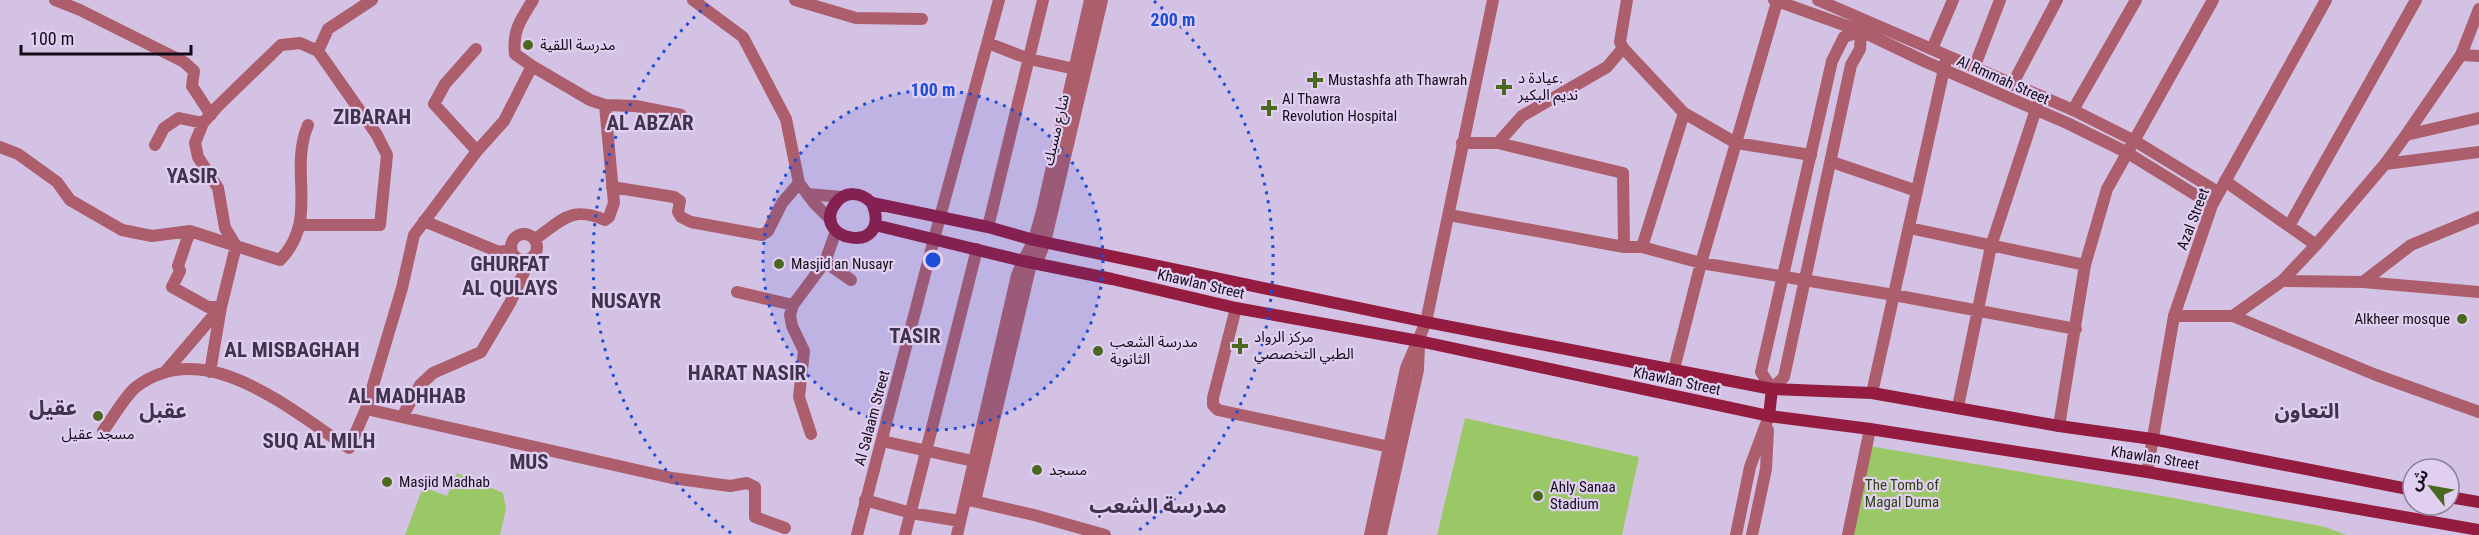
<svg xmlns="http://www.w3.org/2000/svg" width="2479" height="535" font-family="'Roboto Condensed','Noto Sans Arabic',sans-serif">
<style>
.green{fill:#9bc866}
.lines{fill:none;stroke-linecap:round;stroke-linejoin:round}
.minor{stroke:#ac5e6c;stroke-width:12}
.tertiary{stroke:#ac5e6c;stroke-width:12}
.secondary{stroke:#931c40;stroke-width:12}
.ring{fill:none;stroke:#1d4ed8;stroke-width:3;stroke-dasharray:3 6}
.poi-dot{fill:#4a691e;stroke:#e1cff1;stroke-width:2}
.labels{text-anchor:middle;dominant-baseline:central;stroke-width:4.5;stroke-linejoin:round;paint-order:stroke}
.poi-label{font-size:15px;fill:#130c18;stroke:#e1cff1;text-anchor:start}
.street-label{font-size:15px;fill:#130c18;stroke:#e1cff1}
.park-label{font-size:15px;fill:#2e4311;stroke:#e1cff1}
.district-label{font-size:21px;font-weight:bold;fill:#41324d;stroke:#e1cff1}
.centre{fill:#1d4ed8;stroke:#e1cff1;stroke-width:3}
.ring-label{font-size:18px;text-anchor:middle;font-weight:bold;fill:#1d4ed8;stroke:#e1cff1;stroke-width:4.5;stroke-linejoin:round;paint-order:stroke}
</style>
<rect width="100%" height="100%" fill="#d4c2e4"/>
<path class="green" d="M1465 418 1639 457 1622 535H1437Z
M1869 446 2163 496 2325 527 2346 535H1851Z
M457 473 503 493 506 509 500 535H405L423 487 447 496Z"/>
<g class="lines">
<path class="minor" d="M55 0 80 10 184 62 194 71 192 86 211 115
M795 0 856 18 922 19
M1627 0 1620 42 1623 48 1684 113 1736 143 1811 155
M988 43 1029 59 1075 69
M476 49 445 84 434 104 477 151
M1932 49 1953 0
M2461 55 2479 56
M532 66 590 100 605 105 636 106 681 115
M1974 68 2000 0
M2012 85 2057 0
M2073 110 2136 0
M2406 135 2461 55 2479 9
M1462 143H1498L1623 173 1624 247
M1498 143 1522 116 1607 67 1623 48
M155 145 164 128 179 118 203 123
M0 147 18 154 57 182 70 200 122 230 152 236 190 231 236 246
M1832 162 1917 191
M2385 164 2479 152
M2225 181 2316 245
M612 187 674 197 680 201 678 212 681 217 691 222 762 235 768 231 782 203 799 183
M1449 215 1624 247H1642L1701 263 1894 295 2076 329
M424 221 499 252 511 250
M301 225H380L387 155 377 135 318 51 328 29 372 0
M2289 226 2416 0
M988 227 1043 0
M1909 228 2085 265
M190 231 178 266 180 271 172 287 208 307H221
M511 247a13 13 0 1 1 26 0a13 13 0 1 1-26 0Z
M535 239C562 221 570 205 605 220L609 217 614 203 605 105
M934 239 999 0
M236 246 225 228 218 188 198 157 195 143 203 123 217 107 281 45 300 43 318 51
M1642 247 1684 113
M825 262 851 280
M2282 281 2363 282 2479 292
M2363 282 2411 245 2479 217
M737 292 793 305
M1236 308 1213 398V405L1218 410 1390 447
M2174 316H2233L2282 281 2316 245 2385 164 2406 135 2479 118
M2233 316 2376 375 2479 412
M1674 369 1701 263 1777 2
M166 371 220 308
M210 372 221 307 236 246 280 260C320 219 288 172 308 125
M1872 393 1946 60
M1958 407 1991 246 2040 97
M366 409 672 478 730 486 747 483 755 487V517L785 528
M402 417 420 385 433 373 481 352 510 303 530 259
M2059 426 2085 265 2107 189 2213 0
M103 431C112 419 125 396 136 387 206 334 291 411 349 448L366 409 402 288 414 235 477 151 504 121 532 66 515 54C512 31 521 19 533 0
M811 434 799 397 804 351 792 326 790 315 793 305 825 262 836 231
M882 441 973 461
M865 500 911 513 960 521
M969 500 1034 515 1105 535
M975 501 1030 268 1033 263
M905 535 977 249
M957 535 1017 275 1023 261
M1736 535 1750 467 1769 416
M1752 535 1766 469 1768 430
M1848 535 1870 429"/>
<path class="tertiary" d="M693 0 743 37 786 119 799 183 814 203 831 220
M1774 0 1861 31 1926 62 2067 123 2126 152 2212 205
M1818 0 2073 110 2135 141 2218 192
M1861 31 1860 49 1851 65 1784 377 1772 389 1761 372 1832 61 1844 37 1861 31 1870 23
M807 194 842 197
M1023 261 1034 240 1042 211 1090 0
M1033 263 1040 255 1045 242 1102 0
M2147 472 2174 316 2212 205 2326 0
M857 535 934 239
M1370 535 1406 368 1426 322 1493 0
M1381 535 1418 370 1419 345"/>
<path class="secondary" d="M872 203C894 257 809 241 835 204 845 190 861 192 872 203L988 227 1034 240 1426 322 1772 389 1872 393 2059 426 2152 439 2413 490
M875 225 1023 261 1112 279 1236 308 1419 341 1769 416 1870 429 2147 472 2479 530
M1769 416 1772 389
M2449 497 2479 502"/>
</g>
<circle cx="933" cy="260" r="170" fill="#1d4ed8" fill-opacity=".12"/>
<g class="ring">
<circle cx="933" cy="260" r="170"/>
<path d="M731 533A340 340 0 0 1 712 1M1154 1A340 340 0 0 1 1135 533"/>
</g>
<g class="poi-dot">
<circle cx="528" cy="45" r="6"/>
<path d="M1312 71h6v6h6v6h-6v6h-6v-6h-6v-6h6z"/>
<path d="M1501 78h6v6h6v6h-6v6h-6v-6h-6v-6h6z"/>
<path d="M1266 99h6v6h6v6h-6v6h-6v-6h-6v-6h6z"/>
<circle cx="779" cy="264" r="6"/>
<circle cx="2462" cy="319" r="6"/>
<path d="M1237 337h6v6h6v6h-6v6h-6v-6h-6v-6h6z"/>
<circle cx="1098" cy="351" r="6"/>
<circle cx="98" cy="416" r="6"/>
<circle cx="1037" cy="470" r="6"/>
<circle cx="387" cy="482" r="6"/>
<circle cx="1538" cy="496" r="6"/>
</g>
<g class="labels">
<g class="poi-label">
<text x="540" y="45">مدرسة اللقية</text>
<text x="1518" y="78">عيادة د.<tspan x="1518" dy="17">نديم البكير</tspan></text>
<text x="1328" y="80">Mustashfa ath Thawrah</text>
<text x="1282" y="99">Al Thawra<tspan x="1282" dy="17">Revolution Hospital</tspan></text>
<text x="791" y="264">Masjid an Nusayr</text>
<text x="2450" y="319" text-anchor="end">Alkheer mosque</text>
<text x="1254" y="337">مركز الرواد<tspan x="1254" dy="17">الطبي التخصصي</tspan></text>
<text x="1110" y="342">مدرسة الشعب<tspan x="1110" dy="17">الثانوية</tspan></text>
<text x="98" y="434" text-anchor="middle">مسجد عقيل</text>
<text x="1049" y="470">مسجد</text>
<text x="399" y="482">Masjid Madhab</text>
<text x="1550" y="487">Ahly Sanaa<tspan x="1550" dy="17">Stadium</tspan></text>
</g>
<g class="street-label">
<text transform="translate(2003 80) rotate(24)">Al Rmmah Street</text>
<text transform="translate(1056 130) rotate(-77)">شارع مسيك</text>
<text transform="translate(2193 219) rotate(-69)">Azal Street</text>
<text transform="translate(1201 284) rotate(13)">Khawlan Street</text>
<text transform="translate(1677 381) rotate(12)">Khawlan Street</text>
<text transform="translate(872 418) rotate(-75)">Al Salaam Street</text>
<text transform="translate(2155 458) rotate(9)">Khawlan Street</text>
</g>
<g class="park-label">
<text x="1902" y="485">The Tomb of<tspan x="1902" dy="17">Magal Duma</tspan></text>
</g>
<g class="district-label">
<text x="372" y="117">ZIBARAH</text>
<text x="650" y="123">AL ABZAR</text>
<text x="192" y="176">YASIR</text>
<text x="510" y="264">GHURFAT<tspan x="510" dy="24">AL QULAYS</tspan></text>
<text x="626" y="301">NUSAYR</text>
<text x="915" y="336">TASIR</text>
<text x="292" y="350">AL MISBAGHAH</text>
<text x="747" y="373">HARAT NASIR</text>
<text x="407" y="396">AL MADHHAB</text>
<text x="53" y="408">عقيل</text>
<text x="163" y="411">عقبل</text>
<text x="2307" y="411">التعاون</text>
<text x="319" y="441">SUQ AL MILH</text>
<text x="529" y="462">MUS</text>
<text x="1158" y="506">مدرسة الشعب</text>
</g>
</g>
<circle cx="933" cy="260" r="9" class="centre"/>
<g class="ring-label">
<text x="1173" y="26">200 m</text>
<text x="933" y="96">100 m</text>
</g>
<g transform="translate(2431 487) rotate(301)"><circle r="28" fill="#e1cff1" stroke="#8f819a" stroke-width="1.5"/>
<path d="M0-4.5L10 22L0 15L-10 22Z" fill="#4a691e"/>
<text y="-9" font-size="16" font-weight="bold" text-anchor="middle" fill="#130c18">ش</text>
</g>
<path d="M21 45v9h170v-9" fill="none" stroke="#130c18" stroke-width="3"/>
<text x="30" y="45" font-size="18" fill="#130c18" stroke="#e1cff1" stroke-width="4.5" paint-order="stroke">100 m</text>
</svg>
